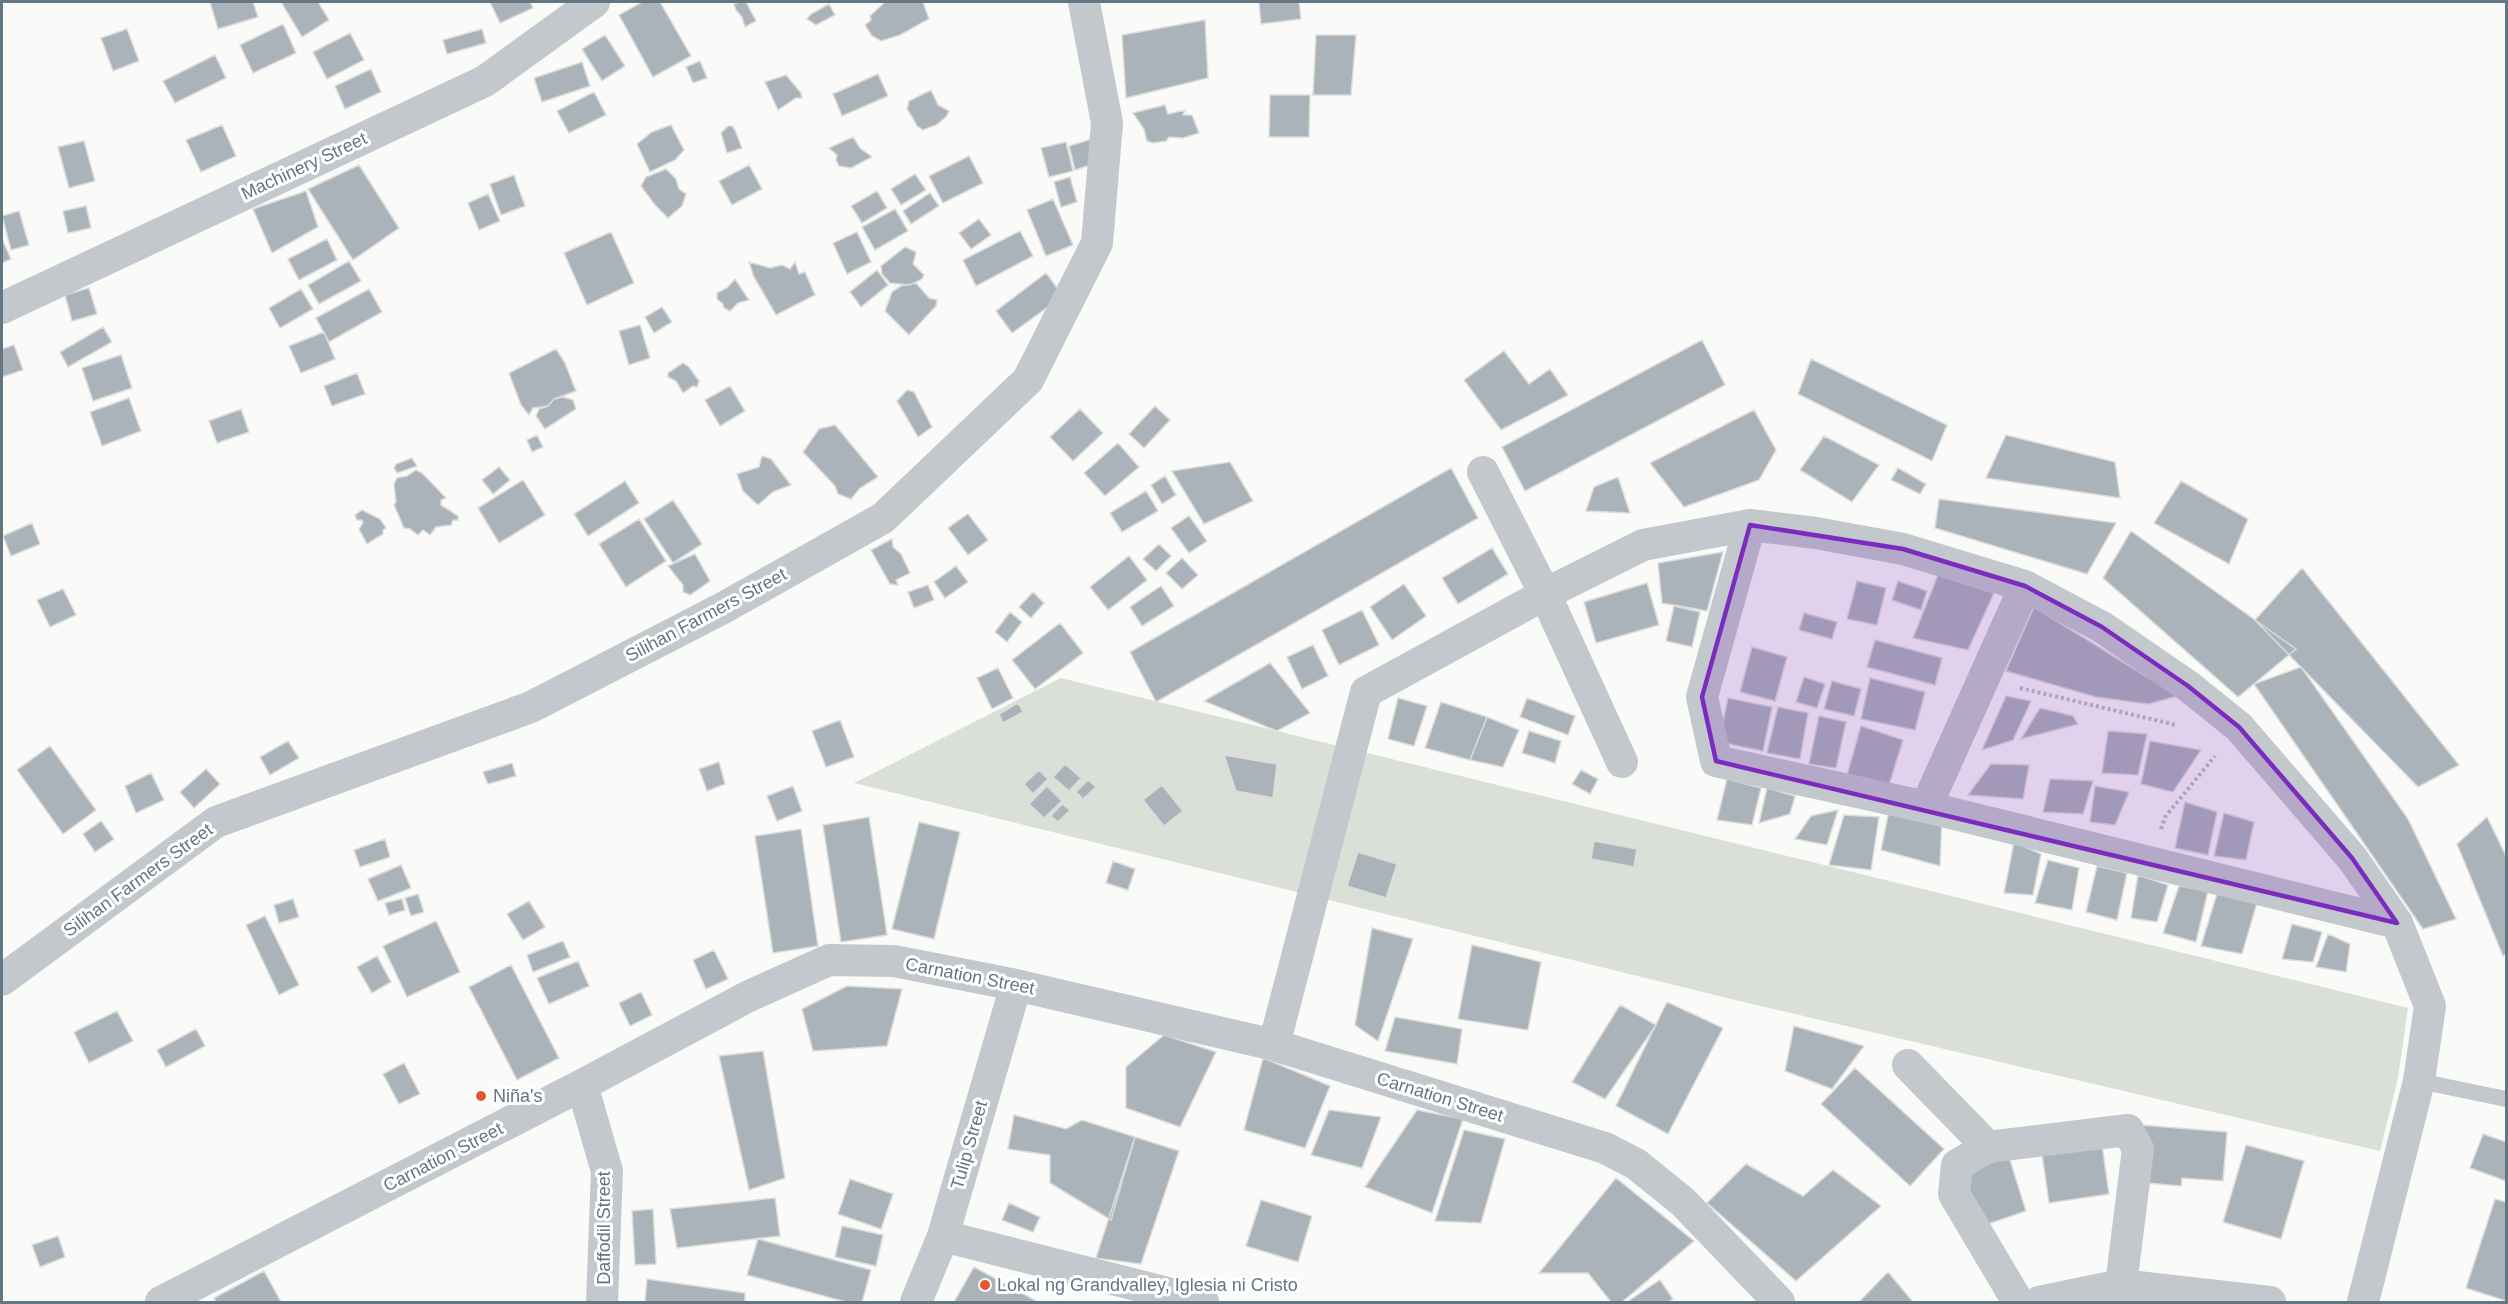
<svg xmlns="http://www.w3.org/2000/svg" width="2508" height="1304" font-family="Helvetica,sans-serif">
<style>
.green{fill:#dadfd7}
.building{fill:#aab3b9;stroke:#dcdcda;stroke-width:1.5}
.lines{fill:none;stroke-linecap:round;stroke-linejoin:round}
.path{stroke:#bbbfc2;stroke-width:4;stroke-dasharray:3 3;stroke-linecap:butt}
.service{stroke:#c3c8cc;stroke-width:16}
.minor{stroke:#c3c8cc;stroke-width:32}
.marked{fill:#7b2cbf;fill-opacity:0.2;stroke:#7b2cbf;stroke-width:4.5;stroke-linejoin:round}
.poi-dot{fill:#e4572e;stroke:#fff;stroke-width:2}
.labels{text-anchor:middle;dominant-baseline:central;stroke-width:6;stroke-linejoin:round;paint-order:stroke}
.street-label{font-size:18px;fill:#657683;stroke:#fff}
.poi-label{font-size:18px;fill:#657683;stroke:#fff;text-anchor:start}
</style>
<rect width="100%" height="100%" fill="#fafaf8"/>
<path class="green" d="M1061 678 2408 1008 2398 1078 2380 1151 1731 999 854 783Z"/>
<path class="building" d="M210 2H253L258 17 218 29Z
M281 2H318L329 20 302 37Z
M490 2H530L533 8 500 23Z
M642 2H660L691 56 653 77 619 15Z
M740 2H746L756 21 745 27 742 17 736 10 734 4Z
M885 2H923L929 19 900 35 881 41 872 36 865 25 871 20 870 16Z
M1259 2H1299L1301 19 1261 24Z
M829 4 835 15 816 25 807 19 811 14Z
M1205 20 1208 78 1126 98 1122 35Z
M283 24 296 53 253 73 240 45Z
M127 29 139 61 113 71 101 38Z
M482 29 486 43 447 54 443 40Z
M350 33 364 60 327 79 313 52Z
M605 35 625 66 602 81 582 49Z
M1316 35H1356L1351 95H1313Z
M215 55 226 78 175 103 163 81Z
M700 61 707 78 693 83 686 67Z
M582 62 590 86 542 102 534 78Z
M371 69 381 92 345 109 335 86Z
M878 74 888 96 842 116 833 94Z
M786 75 801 93 802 98H796L778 110 765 82Z
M931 90 938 105 949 111 946 117 936 125 923 130 917 126 911 115 907 109 909 101Z
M594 92 606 115 569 133 557 111Z
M1270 95H1310L1309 137H1269Z
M1165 105 1168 114 1185 110 1183 115H1192L1199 133 1183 138 1169 137 1166 141 1153 143 1147 141 1144 129 1133 113Z
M222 125 236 156 201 172 186 140Z
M671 125 684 150 675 160 650 172 637 144 652 132Z
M728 126H732L735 130 742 148 727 153 721 133Z
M853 137 860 148 872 157 851 168 839 166 836 160 837 155 829 148Z
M1095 138 1102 161 1075 170 1069 146Z
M84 141 95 181 69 188 58 147Z
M1066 142 1073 171 1049 177 1041 148Z
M969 156 983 183 943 203 929 176Z
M359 165 399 228 353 260 308 189Z
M749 165 762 189 732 205 719 181Z
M666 169 676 179 679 189 686 194 682 206 668 218 655 205 641 186 646 177Z
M915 174 926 190 901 205 891 189Z
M514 175 525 206 501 215 490 184Z
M1070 177 1077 202 1061 207 1054 182Z
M306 191 318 227 272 253 253 209Z
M877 191 887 208 862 223 851 206Z
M930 193 939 206 911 224 903 211Z
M488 194 500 221 479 230 468 203Z
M1053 199 1073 245 1046 256 1027 210Z
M86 206 91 228 68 233 63 211Z
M895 209 908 231 875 250 862 227Z
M19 211 29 245 11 250 2 216Z
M979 219 991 235 971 249 959 233Z
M1020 231 1033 256 976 286 963 260Z
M611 232 634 283 587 305 564 253Z
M857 232 871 262 847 274 833 243Z
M2 239 11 259 2 263Z
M327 239 337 260 299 280 288 259Z
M905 247 916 252 913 264 924 275 922 279 910 285 890 283 882 274 881 266Z
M349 261 361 281 319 304 308 285Z
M749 262 770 268 782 265 790 269 795 262 799 274 805 272 815 295 776 315 754 277Z
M877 270 888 285 861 307 850 292Z
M1046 273 1063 296 1012 333 996 311Z
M735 279 749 300 738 303 730 311 724 308 723 304 717 299V293L727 288Z
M916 283 929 298 937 300 936 306 909 335 885 311 892 292 901 286Z
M89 288 97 314 72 321 65 295Z
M301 289 313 309 280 328 269 308Z
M369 289 382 312 329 342 316 318Z
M662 307 672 322 654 333 645 317Z
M640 325 650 358 629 365 619 331Z
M103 327 112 342 68 367 60 352Z
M324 332 335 359 301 373 289 346Z
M1702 340 1725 385 1525 491 1502 447Z
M14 345 23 370 2 377V349Z
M556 349 565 363 576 391 554 399 548 406 533 408 529 415 521 405 509 373Z
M1504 351 1529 384 1550 369 1568 395 1501 430 1464 380Z
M121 355 132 388 93 401 82 368Z
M1811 359 1947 425 1932 461 1798 394Z
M683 363 689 367 699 381 697 387 693 386 683 393 676 381 668 377V373Z
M357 373 365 394 332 406 324 386Z
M730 386 745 411 720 426 705 400Z
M907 390 914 392 932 427 918 437 897 401Z
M563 397 573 400 576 409 545 429 536 416 539 409 548 406 554 399Z
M129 398 141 431 102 446 90 412Z
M1155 406 1170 420 1144 448 1129 434Z
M241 409 249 432 217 443 209 421Z
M1080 409 1103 433 1073 461 1050 437Z
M1754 410 1776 450 1759 480 1684 507 1650 463Z
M835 425 878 477 860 488 851 499 838 494 835 486 803 452 819 429Z
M537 435 543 447 532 452 527 440Z
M2006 435 2115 462 2120 498 1986 478Z
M1824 436 1879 465 1852 502 1800 470Z
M1118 443 1139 467 1105 496 1084 473Z
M762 456 771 459 791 485 773 492 758 505 743 491 737 474 759 467Z
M412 458 417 466 397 473 394 468 396 464Z
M1230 462 1253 501 1204 524 1172 471Z
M499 467 510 480 493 494 482 480Z
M1451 468 1478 518 1156 702 1130 652Z
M1898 468 1926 484 1920 494 1891 480Z
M416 470 422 473 446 498 441 500V505L458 516V520H453L451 525 436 527 430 535 423 530 418 535 410 529 404 528 394 505 396 502 394 484 397 478 407 476Z
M1165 476 1176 495 1162 504 1151 485Z
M1618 477 1630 513 1586 511 1594 487Z
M523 480 545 515 499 543 478 508Z
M625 481 639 503 588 536 574 514Z
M2181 481 2248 519 2229 564 2154 523Z
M1146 491 1158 511 1122 532 1110 513Z
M1939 499 2116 523 2087 574 1935 528Z
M673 500 702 544 673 563 644 519Z
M362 510 380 519 386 528 383 530V534L367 544 359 529 363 523 362 520H357L355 515Z
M968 514 988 540 968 555 948 528Z
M1189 516 1207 541 1189 553 1171 528Z
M639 519 666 561 626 587 599 544Z
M32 523 40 544 11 556 3 536Z
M2131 531 2255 620 2296 649 2238 697 2103 578Z
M892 539 893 547 901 554 910 573 896 580 898 585 890 584 871 550Z
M1159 544 1171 556 1156 571 1143 559Z
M1492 548 1508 574 1458 604 1442 578Z
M1723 552 1707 611 1662 603 1658 563Z
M695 554 710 581 690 595 683 592V585L668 566Z
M1129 556 1147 580 1108 610 1090 587Z
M1182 558 1198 575 1182 589 1166 573Z
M956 566 968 582 945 598 934 582Z
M2302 568 2459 765 2418 787 2255 620Z
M1938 575 1994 593 1968 650 1913 638Z
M1857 581 1886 588 1877 625 1847 619Z
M1898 581 1927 591 1921 610 1892 600Z
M1647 583 1659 625 1596 643 1584 602Z
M1404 584 1426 616 1392 640 1370 607Z
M928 585 934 600 914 608 908 592Z
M1161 586 1174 606 1142 626 1130 607Z
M63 589 76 615 50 627 37 600Z
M1033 592 1044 603 1031 618 1019 607Z
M1674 606 1700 612 1692 647 1666 641Z
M2034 607 2178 696 2148 704 2096 697 2006 671Z
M1362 610 1379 645 1339 665 1322 630Z
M1010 612 1022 622 1007 642 995 632Z
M1804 613 1837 622 1832 639 1799 630Z
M1060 623 1083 653 1035 689 1012 660Z
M1875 640 1942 658 1935 685 1867 667Z
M1313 645 1328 676 1302 689 1287 657Z
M1752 647 1787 657 1775 701 1740 692Z
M1270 663 1310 713 1277 731 1204 701Z
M2301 667 2408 819 2456 919 2423 929 2254 684Z
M998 668 1013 698 992 709 977 678Z
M1804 677 1825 684 1817 708 1796 702Z
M1870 678 1925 692 1915 730 1861 719Z
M1832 681 1861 689 1854 716 1824 709Z
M2006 696 2031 701 2013 740 1982 750Z
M1398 698 1427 706 1414 746 1388 739Z
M1527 698 1575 716 1568 735 1520 717Z
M1728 698 1772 707 1763 751 1719 742Z
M1441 702 1487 717 1470 760 1425 748Z
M1018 703 1023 712 1003 723 999 714Z
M1778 707 1808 713 1800 759 1767 753Z
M2040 708 2073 716 2078 724 2021 739Z
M1819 716 1846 722 1836 768 1809 764Z
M1487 717 1519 730 1503 767 1470 760Z
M840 720 854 757 826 767 812 731Z
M1861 726 1903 740 1889 785 1847 775Z
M1529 731 1561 741 1555 763 1522 753Z
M2108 731 2147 734 2138 775 2102 773Z
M288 741 299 758 270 775 260 757Z
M2150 741 2201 750 2173 792 2141 784Z
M50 746 96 810 63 834 17 770Z
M1224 755 1277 764 1273 798 1236 791Z
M719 762 725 784 707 791 699 769Z
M512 763 516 776 488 784 483 772Z
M1065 764 1081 778 1069 791 1053 777Z
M1991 764 2029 765 2023 799 1968 795Z
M206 769 220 784 194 808 180 792Z
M1039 770 1048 779 1033 794 1024 784Z
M1581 770 1598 779 1590 794 1572 784Z
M151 773 164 800 136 813 125 786Z
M1727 779 1761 788 1752 825 1717 820Z
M2050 779 2093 781 2083 814 2043 812Z
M1088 780 1096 787 1083 799 1076 792Z
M1162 785 1183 811 1164 826 1143 800Z
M793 786 802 811 777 821 767 796Z
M1047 786 1062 801 1044 818 1029 804Z
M2095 786 2129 792 2115 825 2090 822Z
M1767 788 1795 796 1790 814 1759 823Z
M2185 802 2217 812 2208 855 2175 848Z
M1062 804 1070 810 1058 822 1051 816Z
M1838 810 1827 845 1795 839 1811 816Z
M1889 811 1942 817 1940 866 1881 850Z
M2224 813 2254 822 2246 860 2214 856Z
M1844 815 1879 817 1871 870 1829 865Z
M869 817 887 935 841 942 823 825Z
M2487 817 2506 856V954L2503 956 2457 844Z
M101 821 114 839 95 852 83 834Z
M919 822 960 832 934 939 892 929Z
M801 829 818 946 773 953 755 836Z
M385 839 390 857 360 867 354 850Z
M1594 841 1637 849 1634 867 1591 859Z
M2014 842 2041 854 2033 895 2004 893Z
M1358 852 1397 864 1386 898 1347 886Z
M2048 860 2079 868 2072 910 2035 903Z
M1113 861 1135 869 1128 890 1106 883Z
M401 865 411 888 378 901 368 879Z
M2097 866 2127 873 2117 920 2086 912Z
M2138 875 2168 885 2157 922 2131 918Z
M2179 886 2208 891 2196 942 2163 933Z
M2219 887 2257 903 2242 954 2201 946Z
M418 894 424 912 411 916 405 898Z
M293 899 299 917 279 923 274 905Z
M402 899 405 910 389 915 385 903Z
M529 901 545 927 523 940 507 914Z
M265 916 299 985 279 995 246 925Z
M436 921 460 972 407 997 383 946Z
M2292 924 2322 932 2313 962 2282 959Z
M1372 928 1413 939 1378 1041 1355 1025Z
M2328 934 2350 944 2346 972 2316 967Z
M563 941 570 957 533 972 527 955Z
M1472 945 1541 962 1528 1030 1458 1019Z
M714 950 728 979 706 989 693 960Z
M377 956 391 982 372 993 357 967Z
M578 961 589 986 549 1004 537 978Z
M511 965 559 1058 517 1080 469 987Z
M847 986 902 989 887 1046 813 1051 802 1009Z
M641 992 652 1015 630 1026 619 1003Z
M1667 1002 1723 1028 1668 1134 1616 1106Z
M1620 1005 1656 1025 1605 1099 1572 1082Z
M117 1011 133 1041 89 1063 74 1032Z
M1395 1017 1462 1029 1457 1064 1385 1051Z
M1794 1026 1864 1046 1832 1089 1785 1071Z
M196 1029 205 1046 166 1067 157 1050Z
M1164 1035 1216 1052 1180 1127 1126 1108V1067Z
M763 1051 785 1178 749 1190 719 1056Z
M1263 1058 1330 1086 1305 1148 1244 1130Z
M404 1063 420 1094 399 1104 383 1074Z
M1855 1068 1944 1149 1910 1186 1821 1104Z
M1329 1110 1381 1117 1362 1168 1311 1155Z
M1417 1110 1463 1119 1432 1213 1365 1187Z
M1014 1115 1066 1129 1082 1120 1135 1137 1111 1220 1050 1183V1155L1008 1149Z
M2140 1125 2227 1132 2223 1181 2182 1178 2181 1186 2135 1182Z
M1464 1130 1505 1139 1481 1223 1435 1221Z
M2483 1134 2506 1142V1181L2470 1168Z
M1135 1137 1179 1151 1141 1264 1096 1258Z
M2102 1145 2109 1194 2049 1203 2042 1154Z
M2246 1145 2304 1161 2281 1239 2223 1222Z
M2009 1157 2026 1211 1979 1227 1961 1172Z
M1746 1164 1803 1196 1833 1170 1881 1206 1796 1281 1707 1203Z
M1616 1178 1694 1241 1622 1302H1611L1588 1273H1539Z
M850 1179 893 1194 881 1229 838 1214Z
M775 1198 780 1236 677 1248 670 1209Z
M2495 1199 2506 1202V1301L2466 1288Z
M1261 1200 1312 1216 1298 1262 1246 1246Z
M1009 1203 1040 1217 1033 1232 1002 1220Z
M653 1209 656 1264 635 1265 632 1211Z
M842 1226 883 1235 876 1266 835 1257Z
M58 1236 65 1257 40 1267 32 1245Z
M758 1239 871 1270 862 1302H846L747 1275Z
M974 1267 1038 1302H1039H954Z
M264 1271 281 1302H216L214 1298Z
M1888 1272 1913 1302H1859Z
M647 1279 745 1293V1302H645Z
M1660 1280 1673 1299 1668 1302H1627Z"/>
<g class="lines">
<path class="path" d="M2020 688 2176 725
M2161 829 2165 817 2215 756"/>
<path class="service" d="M2419 1081 2506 1099"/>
<path class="minor" d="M2 308 485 81 594 2
M1483 472 1545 594 1622 762
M1750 525 1702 697 1716 761 1926 807 2397 923
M1926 807 2025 586
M2 980 216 822 531 707 723 608 883 518 1028 380 1097 243 1107 123 1084 2
M1274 1045 1366 692 1545 594 1643 545 1750 525 1816 533 1903 549 2025 586 2102 627 2188 686 2239 727 2352 858 2397 923 2430 1006 2419 1081 2363 1302
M1908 1065 1988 1147
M582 1085 607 1171 602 1302
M943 1236 1203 1302
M161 1302 582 1085 747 997 829 960 894 961 1016 985 1274 1045 1605 1148 1636 1164 1683 1202 1779 1302
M916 1302 943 1236 1016 985
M2018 1302 1954 1194 1957 1165 1988 1147 2128 1130 2138 1149 2121 1285
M2039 1302 2121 1285 2270 1302"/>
</g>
<path class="marked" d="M1750 525 1903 549 2025 586 2102 627 2188 686 2239 727 2352 858 2397 923 1716 761 1702 697Z"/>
<g class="poi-dot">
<circle cx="481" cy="1096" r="6"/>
<circle cx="985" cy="1285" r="6"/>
</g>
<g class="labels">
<g class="street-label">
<text transform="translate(304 166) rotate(-25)">Machinery Street</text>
<text transform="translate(706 615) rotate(-28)">Silihan Farmers Street</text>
<text transform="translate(138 880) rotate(-36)">Silihan Farmers Street</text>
<text transform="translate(970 976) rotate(11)">Carnation Street</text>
<text transform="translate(1440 1097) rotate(17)">Carnation Street</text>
<text transform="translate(969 1145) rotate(-74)">Tulip Street</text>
<text transform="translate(443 1157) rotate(-27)">Carnation Street</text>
<text transform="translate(604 1228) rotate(-90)">Daffodil Street</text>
</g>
<g class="poi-label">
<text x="493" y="1096">Niña's</text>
<text x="997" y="1285">Lokal ng Grandvalley, Iglesia ni Cristo</text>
</g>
</g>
<rect width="2508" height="1304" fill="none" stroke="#657683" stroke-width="6"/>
</svg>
